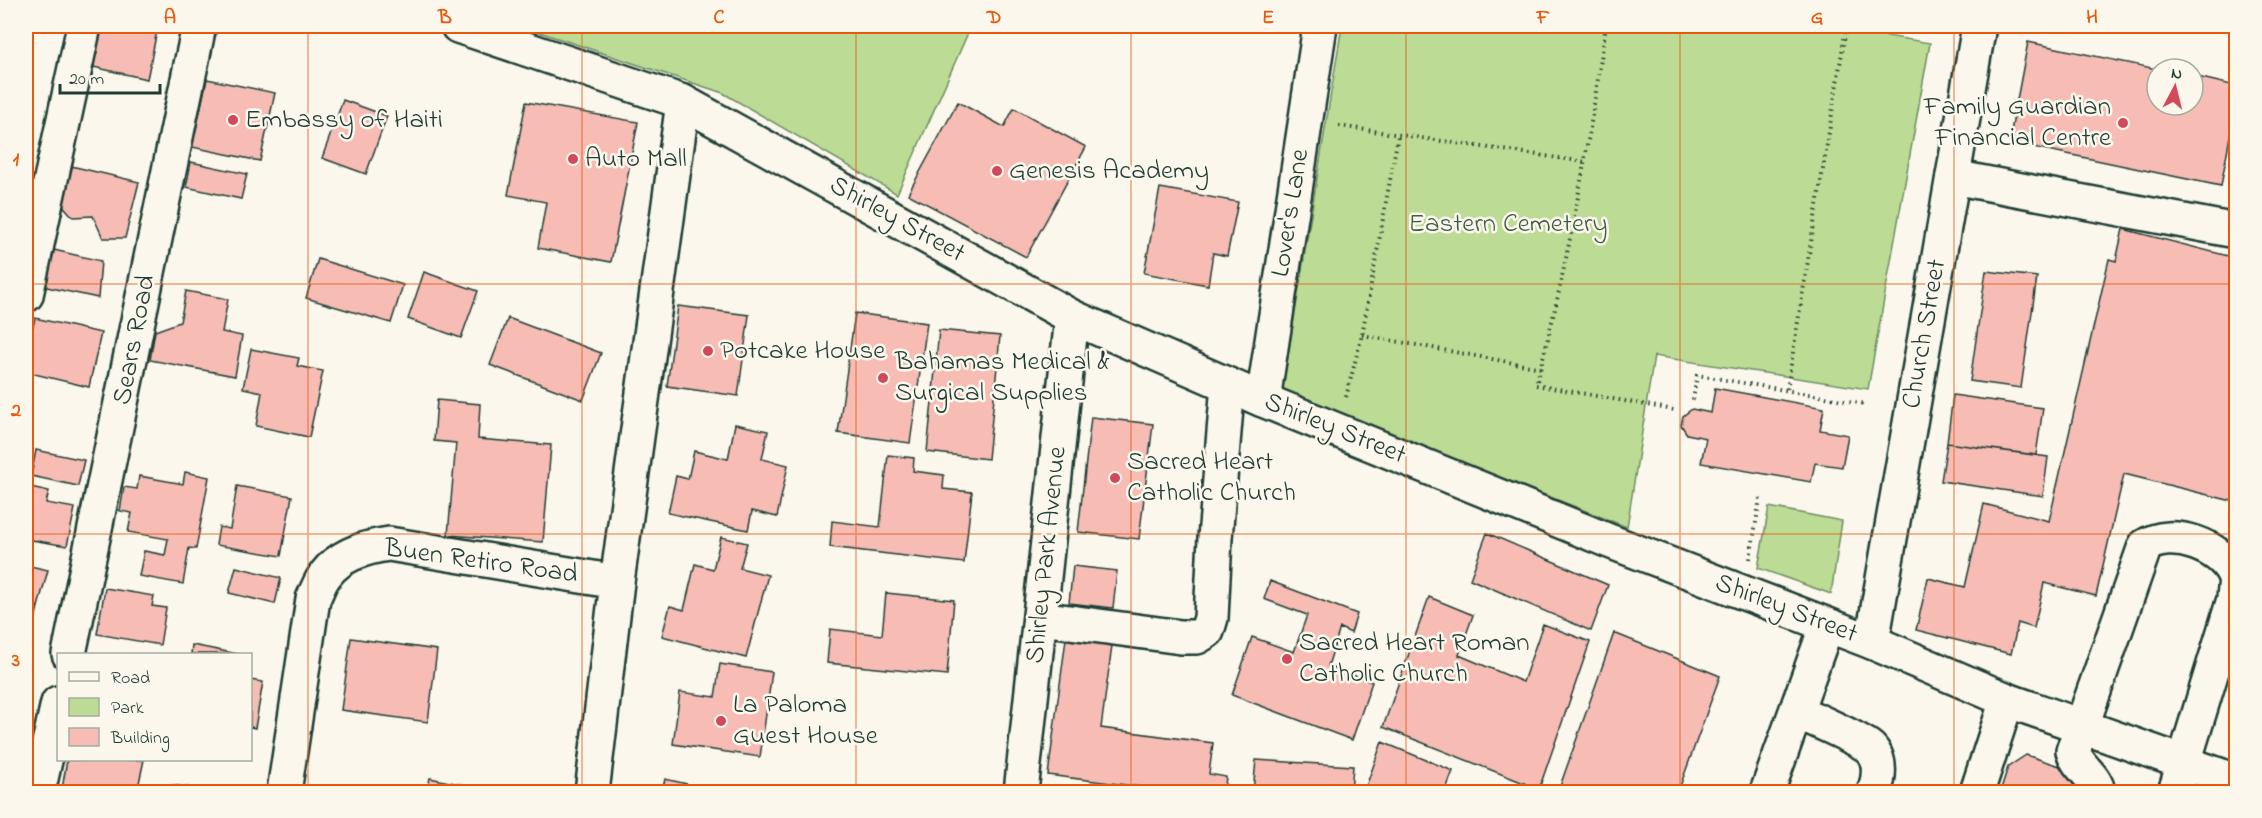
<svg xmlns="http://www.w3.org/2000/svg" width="2262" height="818" font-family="'Indie Flower',sans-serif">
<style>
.green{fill:#bcdb94;stroke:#6e8c64;stroke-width:1.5}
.building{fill:#f7bcb4;stroke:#1f3d34;stroke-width:1.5}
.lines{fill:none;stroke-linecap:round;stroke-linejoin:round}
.minor-casing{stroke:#1f3d34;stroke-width:38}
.major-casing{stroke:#1f3d34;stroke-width:38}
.highway-casing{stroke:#1f3d34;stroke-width:38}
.path{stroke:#1f3d34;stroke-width:4;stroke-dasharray:1.5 4.5;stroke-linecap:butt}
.minor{stroke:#fbf7ec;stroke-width:33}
.major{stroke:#fbf7ec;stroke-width:33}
.highway{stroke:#fbf7ec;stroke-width:33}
.grid{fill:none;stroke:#e8590c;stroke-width:1.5;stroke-opacity:0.55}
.poi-dot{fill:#d1495b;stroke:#fbf7ec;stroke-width:2}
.labels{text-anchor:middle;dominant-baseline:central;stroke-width:5;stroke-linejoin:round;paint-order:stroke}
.poi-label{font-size:27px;fill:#1f3d34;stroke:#fbf7ec;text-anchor:start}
.street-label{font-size:27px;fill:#1f3d34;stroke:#fbf7ec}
.park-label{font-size:27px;fill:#3e5d47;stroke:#fbf7ec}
.neatline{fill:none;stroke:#e8590c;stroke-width:2}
.grid-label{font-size:20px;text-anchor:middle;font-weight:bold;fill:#e8590c}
</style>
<rect width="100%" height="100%" fill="#fbf7ec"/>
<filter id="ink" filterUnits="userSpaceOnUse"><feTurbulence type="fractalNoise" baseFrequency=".0167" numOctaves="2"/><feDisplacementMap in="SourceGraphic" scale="12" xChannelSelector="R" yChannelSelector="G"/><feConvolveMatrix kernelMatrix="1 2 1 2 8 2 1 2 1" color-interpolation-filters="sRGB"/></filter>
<g filter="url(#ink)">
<path class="green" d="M521 26H971L897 194 723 93Z
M1342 26H1827L1930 43 1868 389 1654 356 1627 527 1282 392Z
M1769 507 1842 521 1831 594 1758 568Z"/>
<path class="building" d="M88 26H158L147 79 80 64Z
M2028 42 2157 69V105H2193V76L2236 86V103L2221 186 2009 142Z
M207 79 275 93 260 161 192 147Z
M343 100 387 116 366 174 322 158Z
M526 102 638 122 611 262 538 248 546 202 508 195Z
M958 102 1004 127 1014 108 1086 147 1026 257 908 194Z
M191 162 247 174 241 199 186 187Z
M67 165 139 182 125 238H103L93 216 73 217 59 201Z
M1160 188 1238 202 1227 256 1213 253 1208 285 1144 273Z
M2123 229 2236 258V502L2124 474 2096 596 2044 583 2034 628 2018 623 2011 654 1916 630 1928 578 1965 587 1984 504 2049 521 2109 259 2116 261Z
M54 250 101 261 98 298 42 286Z
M318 259 403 285 391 323 306 298Z
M1986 271 2037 277 2021 388 1970 381Z
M424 272 478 291 461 338 408 319Z
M186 291 228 299 222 332 242 336 235 376 150 360 155 331 180 322Z
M678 306 749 315 738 396 667 386Z
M855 313 927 323 910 443 838 433Z
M35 318 101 333 89 387 26 372V356Z
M508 318 601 353 583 400 490 365Z
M939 330 1000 336 988 459 927 452Z
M251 349 299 358 297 366 323 371 309 437 256 426 262 392 243 388Z
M1715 388 1824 408 1820 430 1848 435 1842 467 1815 463 1811 482 1701 463 1706 438 1687 434 1681 425 1683 416 1692 409 1711 413Z
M1953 395 2043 408 2036 455 1947 443Z
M437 400 480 404 478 439 551 445 543 542 448 535 456 443 434 441Z
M1091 417 1153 424 1139 539 1078 532Z
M735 424 768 431 762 459 788 465 777 517 752 511 748 530 668 513 676 476 688 479 694 451 728 459Z
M1947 443 2048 457 2043 496 1941 481Z
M36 450 84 460 78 486 31 476Z
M888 455 914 458 913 471 944 475 943 489 972 492 964 563 830 547 832 521 880 527Z
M185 472 209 477 196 549 189 548 183 584 139 576 144 551 165 555 168 539 128 532 132 513 120 511 124 487 137 489 139 476 183 484Z
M26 486 49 491 46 503 75 508 67 546 26 539Z
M237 486 292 496 281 556 216 545 219 527 230 529Z
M1487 533 1608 585 1591 631 1470 579Z
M721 537 747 543 740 568 768 575 746 658 662 636 670 606 684 610 695 564 713 569Z
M26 565 48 570 38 607 26 604Z
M1073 566 1117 571 1113 608 1069 603Z
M236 567 281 578 275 604 229 593Z
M1270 581 1357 614 1351 633 1340 628 1328 666 1372 682 1352 740 1232 695 1252 637 1294 652 1307 615 1264 599Z
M105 588 154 596 152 606 166 608 160 645 97 634Z
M886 593 954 600 947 675 827 663 830 629 882 635Z
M1429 597 1473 615 1459 655 1523 682 1543 624 1590 642 1539 789 1383 727Z
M26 604 38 607 32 632 26 631Z
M1067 631 1113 638 1101 728 1213 743 1209 774 1226 777 1224 792H1181L1048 775Z
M1614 633 1720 676 1678 792H1558Z
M351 638 437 650 428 722 341 710Z
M192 645 238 654H191Z
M720 664 772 672 760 757 673 744 680 692 715 697Z
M250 680 263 682 255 728 250 727Z
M26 718 32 719 26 755Z
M1382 742 1453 771 1445 792H1364Z
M2026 755 2072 770 2080 792H2000L2008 767Z
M67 760H144L137 792H72L62 789Z
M1256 760 1353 766 1351 792H1253Z
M430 778 484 789V792H427Z
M665 779 722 792H662Z
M172 785 219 792H170Z"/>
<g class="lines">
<g class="minor-casing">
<path id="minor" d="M1953 177 2236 231
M26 295 84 26
M1263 400 1320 26
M1040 618 1181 637H1197L1207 631 1211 618 1215 538 1228 385
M69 654 199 26
M1798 712C1813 719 1860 739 1870 748 1882 760 1879 779 1874 792
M38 792 58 703
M284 792 313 599C317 591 320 581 326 574 340 555 367 547 389 544L617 582
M592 792 617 582 683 102
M1021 792 1072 317
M1767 792 1827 625
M1977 792 2007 700
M2098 792C2096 776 2077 767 2073 751L2145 546C2171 528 2222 546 2234 575 2237 581 2234 592 2234 599L2175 792"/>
</g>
<g class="major-casing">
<path id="major" d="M1872 642 1979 26"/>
</g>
<g class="highway-casing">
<path id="highway" d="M458 26 683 102 1072 317 1263 400 1609 541 1872 642 2007 700 2236 781"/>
</g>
<path class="path" d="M1606 26C1588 147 1568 266 1536 385L1674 410
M1339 126 1586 162
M1362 335 1541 368
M1787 389 1846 28
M1346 397 1362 335 1398 136
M1693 400 1697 375 1866 404
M1750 559 1760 498"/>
<use href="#minor" class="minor"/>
<use href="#major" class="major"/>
<use href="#highway" class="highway"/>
</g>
</g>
<path class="grid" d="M308 26V792M582 26V792M856 26V792M1131 26V792M1406 26V792M1680 26V792M1954 26V792M26 284H2236M26 534H2236"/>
<g class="poi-dot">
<circle cx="233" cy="120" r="6"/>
<circle cx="2123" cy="123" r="6"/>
<circle cx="573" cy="159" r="6"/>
<circle cx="997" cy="171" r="6"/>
<circle cx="708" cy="351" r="6"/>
<circle cx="883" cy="378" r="6"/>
<circle cx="1115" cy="478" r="6"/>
<circle cx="1287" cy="659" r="6"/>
<circle cx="721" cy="721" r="6"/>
</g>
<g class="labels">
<g class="poi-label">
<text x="2111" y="107" text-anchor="end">Family Guardian<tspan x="2111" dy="31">Financial Centre</tspan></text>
<text x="245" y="120">Embassy of Haiti</text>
<text x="585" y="159">Auto Mall</text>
<text x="1009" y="171">Genesis Academy</text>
<text x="720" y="351">Potcake House</text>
<text x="895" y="362">Bahamas Medical &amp;<tspan x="895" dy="31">Surgical Supplies</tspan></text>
<text x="1127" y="462">Sacred Heart<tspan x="1127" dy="31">Catholic Church</tspan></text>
<text x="1299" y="643">Sacred Heart Roman<tspan x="1299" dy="31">Catholic Church</tspan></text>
<text x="733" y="705">La Paloma<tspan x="733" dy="31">Guest House</tspan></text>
</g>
<g class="street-label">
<text transform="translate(1291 213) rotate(-81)">Lover's Lane</text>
<text transform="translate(897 220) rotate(29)">Shirley Street</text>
<text transform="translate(1925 334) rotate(-80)">Church Street</text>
<text transform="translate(135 340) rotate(-79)">Sears Road</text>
<text transform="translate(1335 429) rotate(22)">Shirley Street</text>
<text transform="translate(1047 555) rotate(-84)">Shirley Park Avenue</text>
<text transform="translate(481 562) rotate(8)">Buen Retiro Road</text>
<text transform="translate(1786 609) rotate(21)">Shirley Street</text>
</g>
<g class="park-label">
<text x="1508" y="224">Eastern Cemetery</text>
</g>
</g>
<rect width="2262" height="818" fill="none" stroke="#fbf7ec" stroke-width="66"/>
<rect x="57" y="653" width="195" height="108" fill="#fbf7ec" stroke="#a3ada2" stroke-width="1.5"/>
<rect x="69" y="672" width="30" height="9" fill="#fbf7ec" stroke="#a3ada2" stroke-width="1.5"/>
<text x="111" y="683" font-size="18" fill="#1f3d34">Road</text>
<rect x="69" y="698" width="30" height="18" fill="#bcdb94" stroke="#a3ada2" stroke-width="1.5"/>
<text x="111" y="713" font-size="18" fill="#1f3d34">Park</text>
<rect x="69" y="728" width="30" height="18" fill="#f7bcb4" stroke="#a3ada2" stroke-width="1.5"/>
<text x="111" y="743" font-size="18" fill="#1f3d34">Building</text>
<g transform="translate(2175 87) rotate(7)"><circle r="28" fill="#fbf7ec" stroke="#a3ada2" stroke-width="1.5"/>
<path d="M0-4.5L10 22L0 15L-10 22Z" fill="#d1495b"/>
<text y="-9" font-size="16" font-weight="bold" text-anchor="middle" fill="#1f3d34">N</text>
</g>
<path d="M60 84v9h100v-9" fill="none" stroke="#1f3d34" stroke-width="3"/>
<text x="69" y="84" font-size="18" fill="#1f3d34" stroke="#fbf7ec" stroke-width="4.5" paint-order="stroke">20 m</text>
<rect x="33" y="33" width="2196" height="752" class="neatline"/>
<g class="grid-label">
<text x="170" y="23">A</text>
<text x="445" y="23">B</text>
<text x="719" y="23">C</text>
<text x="994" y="23">D</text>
<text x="1268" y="23">E</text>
<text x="1543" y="23">F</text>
<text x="1817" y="23">G</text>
<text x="2092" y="23">H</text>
<text x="16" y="165">1</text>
<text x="16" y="416">2</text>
<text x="16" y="666">3</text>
</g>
</svg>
